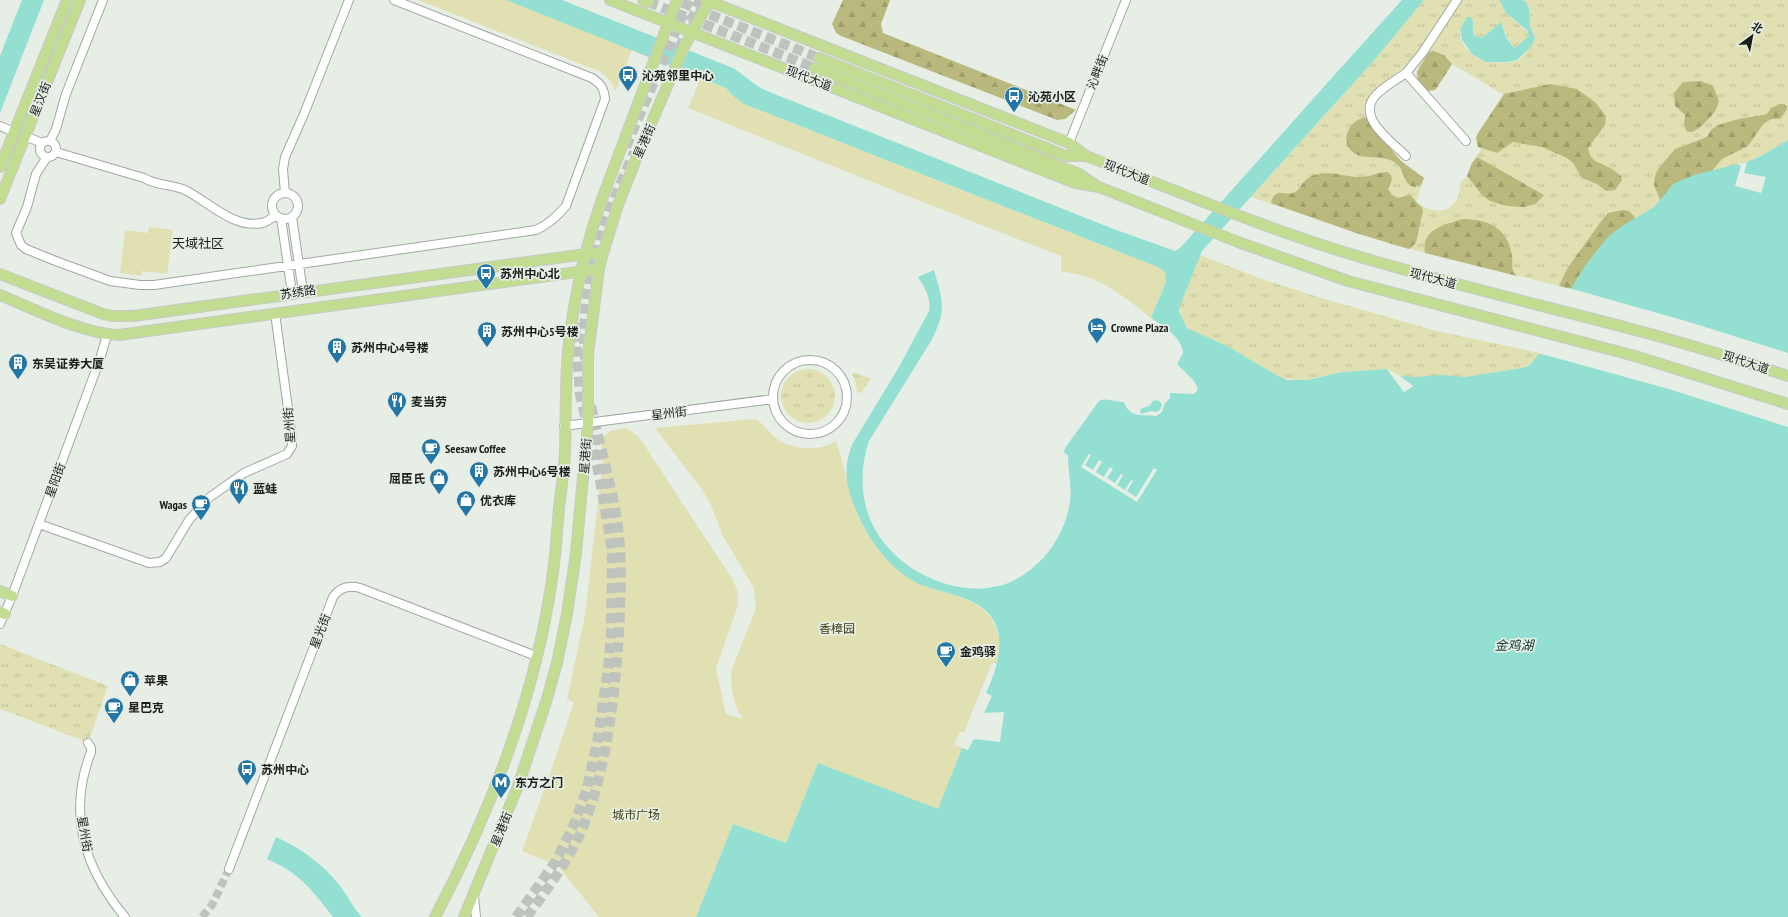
<svg xmlns="http://www.w3.org/2000/svg" width="1788" height="917" font-family="'PT Sans Narrow','Noto Sans SC',sans-serif">
<style>
.grass{fill:url(#grass-tufts)}
.forest{fill:url(#forest-firs)}
.park{fill:#e0e0b2}
.water{fill:#93e0d3}
.pier{fill:#e7eee6}
.lines{fill:none;stroke-linecap:round;stroke-linejoin:round}
.minor-tunnel{stroke:#bec4bd;stroke-width:8;stroke-dasharray:8 4;stroke-linecap:butt}
.major-tunnel{stroke:#bec4bd;stroke-width:10;stroke-dasharray:10 5;stroke-linecap:butt}
.minor-casing{stroke:#a1a8a1;stroke-width:10}
.major-casing{stroke:#c8c9c8;stroke-width:12}
.minor{stroke:#fff;stroke-width:8}
.major{stroke:#c2dc92;stroke-width:10}
.labels{text-anchor:middle;dominant-baseline:central;stroke-width:3.5;stroke-linejoin:round;paint-order:stroke}
.street-label{font-size:12px;fill:#1b1e1b;stroke:#e7eee6}
.poi-label{font-size:12px;font-weight:bold;fill:#1b1e1b;stroke:#e7eee6;text-anchor:start}
.park-label{font-size:12px;fill:#414012;stroke:#e7eee6}
.neighbourhood-label{font-size:13px;fill:#1b1e1b;stroke:#e7eee6}
.water-label{font-size:13px;font-style:italic;fill:#143933;stroke:#e7eee6}
</style>
<defs>
<pattern id="grass-tufts" width="24" height="20" patternUnits="userSpaceOnUse"><rect width="24" height="20" fill="#e0e0b2"/><path d="M3 7l-1-3M5 7V3M7 7l1-3M15 17l-1-3M17 17v-4M19 17l1-3" fill="none" stroke="#c0c098"/></pattern>
<pattern id="forest-firs" width="22" height="20" patternUnits="userSpaceOnUse"><rect width="22" height="20" fill="#b9b87d"/><path d="M5 1l3.5 6h-7zM16 11l3.5 6h-7z" fill="#9e9e6b"/></pattern>
</defs>
<rect width="100%" height="100%" fill="#e7eee6"/>
<path class="grass" d="M1424 0H1452L1422 47 1412 60 1372 93 1368 97 1365 107 1364 112 1370 124 1393 152 1409 168 1424 178 1416 202C1437 218 1461 211 1460 183L1469 174 1472 163 1481 149 1478 147 1476 138 1504 95 1452 64 1435 90 1427 91 1416 78 1418 68 1463 0H1499L1506 13 1529 33 1528 38 1515 48 1510 43 1502 25 1499 24 1482 38 1473 35V25L1466 19C1465 23 1461 26 1460 29 1457 42 1473 58 1485 61 1490 63 1510 63 1515 61 1523 59 1532 45 1535 38L1530 26 1528 5 1522 0H1788V140L1763 155 1747 162 1711 172 1660 200 1649 211 1631 221 1585 266 1571 289 1390 244 1251 197 1377 57Z
M1200 255 1262 279 1321 298 1437 331 1540 353 1530 364 1522 368 1465 377H1407L1400 376 1387 369 1342 372 1308 380 1283 379 1229 347 1190 330C1185 327 1179 312 1180 306Z
M781 396a27 27 0 1 1 54 0a27 27 0 1 1-54 0Z
M854 373 870 378 871 379 861 393 857 392 856 384 852 374Z
M0 644 108 686 85 751V744L79 739 0 709Z"/>
<path class="forest" d="M843 0H890L881 24 883 33 1076 110 1065 119 1057 120 841 36 836 33 832 24Z
M1433 51 1444 55 1452 64 1438 86 1435 90 1427 91 1418 82 1417 72 1429 52Z
M1701 81 1713 86 1719 101C1718 104 1717 107 1716 110 1712 116 1690 142 1685 128 1683 124 1685 119 1685 115L1675 106 1674 93 1683 82Z
M1550 84 1577 89 1595 102 1606 116 1605 125 1588 148C1591 163 1598 161 1608 167 1613 169 1617 173 1621 176L1622 180 1615 190 1606 191 1597 184 1582 178 1573 163 1567 158 1542 147 1513 142 1497 153 1478 147 1476 138 1478 133 1504 94Z
M1780 104H1784L1787 107 1786 111 1780 119H1772L1764 123 1748 146 1722 159 1711 172 1694 175 1660 200 1654 185 1655 176 1658 169 1675 149 1707 137 1711 130 1718 125 1739 119 1763 115 1767 114 1771 108Z
M1366 117 1370 124 1401 161 1424 178 1421 185 1414 187C1403 184 1405 172 1398 165 1384 150 1351 167 1346 140 1347 127 1354 120 1366 117Z
M1477 157 1544 195 1536 204 1524 207 1507 206 1490 201 1483 196 1467 176 1472 163Z
M1388 172 1391 175 1392 179 1388 189 1392 195 1398 198 1410 195 1421 207 1423 210 1416 243 1409 249 1356 233 1271 203C1275 187 1284 196 1293 193 1301 191 1301 180 1314 175 1329 170 1345 177 1360 177 1370 177 1378 172 1388 172Z
M1623 210 1629 211 1634 216 1635 219C1606 233 1587 262 1571 289L1559 286 1567 269 1602 220 1608 213Z
M1462 219C1487 219 1508 227 1512 256 1513 264 1510 270 1517 276L1425 253C1421 228 1446 225 1462 219Z"/>
<path class="park" d="M418 0H506L632 50 615 92C613 82 608 78 601 72Z
M701 77 726 88 732 95 744 104 1158 267 1165 272 1166 282 1151 318C1119 293 1104 278 1061 271V256L915 199 688 108Z
M149 227 173 230 167 274 142 271 141 276 120 273 125 230 148 233Z
M755 419C763 423 768 431 776 438 791 450 819 452 836 441 850 484 854 524 887 559 896 570 908 579 921 584 950 597 986 596 997 631 1001 642 1001 653 998 664L992 663 964 732H960L954 745 962 748 938 810 818 764 786 843 733 824 696 917H599L558 866 522 851 552 768 574 702 567 699 585 615 602 467V438L610 431 626 428 639 437 733 580 737 590 738 605 716 668 726 714 744 719C734 710 729 683 732 669L756 608 754 588 723 536 711 505 703 491 655 428Z"/>
<path class="water" d="M22 0H44L0 113V56Z
M506 0H562L733 68C746 76 753 85 767 91L1111 228 1175 251 1181 247 1329 81 1402 0H1424L1377 57 1202 251 1180 306 1179 311 1187 328 1229 347 1278 376 1287 380H1308L1342 372 1387 369 1404 392 1413 386 1400 376 1416 377 1442 375 1465 377 1522 368 1530 365 1541 351 1571 289 1585 266 1608 237 1619 228 1654 207 1673 184 1694 175 1737 164 1741 166 1735 186 1761 193 1766 177 1744 173 1747 162 1763 155 1788 140V917H696L733 824 786 843 818 763 938 809 962 748 968 750 973 740 975 739 1000 742 1004 712 984 713 992 696 986 693C1004 654 1011 614 961 597 944 591 926 589 910 579 885 563 867 537 856 510 846 485 842 468 853 443L899 367 929 311C931 298 925 288 918 277L934 270C943 302 947 310 931 341L869 441C859 469 860 504 876 531 899 571 954 597 998 586 1013 583 1026 574 1037 564 1053 550 1065 528 1069 507 1073 490 1068 473 1068 456L1064 452 1065 448 1099 401C1107 397 1115 403 1124 402 1130 419 1143 414 1156 416L1162 412 1165 403 1170 398V393L1193 394 1196 392 1198 389 1194 381 1177 364 1183 353C1182 337 1163 326 1151 318L1166 282 1165 272 1158 267 744 104 732 95 726 88Z
M1499 0H1522L1526 2 1529 8 1530 26 1535 38 1531 47 1517 60 1508 62H1486L1472 54 1462 40 1460 29 1467 17H1471L1473 22V35L1482 38 1501 22C1504 30 1507 43 1515 48L1529 36 1527 30 1506 13Z
M1154 400 1159 401 1162 404 1160 410 1157 412 1151 411 1141 414 1140 410 1142 408 1149 406Z
M276 837C301 848 324 865 340 886 348 896 353 908 362 917H333C312 890 300 873 267 859Z"/>
<path class="pier" d="M1569 288 1689 322 1788 353V427L1669 389 1538 353Z
M1387 369 1391 371 1405 390 1410 386 1398 377V375L1413 386 1404 392Z
M1089 454 1091 455 1085 465 1093 470 1099 460 1102 462 1096 472 1104 477 1110 467 1113 469 1107 478 1115 483 1121 474 1123 475 1117 485 1125 490 1131 480 1133 481 1127 491 1136 497 1154 468 1157 470 1137 502 1081 467Z"/>
<g class="lines">
<path class="minor-tunnel" d="M202 917 212 905 229 869"/>
<path class="major-tunnel" d="M648 2 815 68
M696 9 819 58
M679 49 700 0
M626 147 689 0
M585 359C579 281 604 221 634 152
M516 917 556 861 575 822 587 788 598 737 608 668 611 632 612 550 599 475 580 395 575 323
M527 917C548 888 570 859 584 825 609 762 617 679 620 612 621 584 622 556 618 527 612 485 599 443 590 401"/>
<g class="minor-casing">
<path id="minor" d="M1457 0 1423 52 1406 73 1466 141
M1406 73C1396 80 1385 86 1376 95 1355 117 1392 142 1406 156
M0 126 14 132
M25 136 42 143
M50 141 56 129 66 94 103 0
M40 149a8 8 0 1 1 16 0a8 8 0 1 1-16 0Z
M1069 143 1126 0
M56 152 144 178C157 186 172 184 185 190 209 202 234 229 262 223 267 222 272 218 276 215
M47 157 36 174 27 207 16 233 21 245 26 249 53 260 110 281 140 285H154L536 230C549 224 557 216 566 206L605 99C604 88 601 84 592 78L394 0
M285 193 283 169 285 157 304 114 349 0
M272 206a13 13 0 1 1 26 0a13 13 0 1 1-26 0Z
M292 217 303 292
M281 218 292 293
M773 397a37 37 0 1 1 74 0a37 37 0 1 1-74 0Z
M564 426 773 399
M39 524 149 563 160 562 166 558 189 520 210 497 244 473 287 454 292 446V438L275 313
M0 624 12 596 100 359 107 335
M88 743 91 748V752C67 814 84 868 125 917
M229 869 333 597C340 587 349 585 360 588L536 656
M474 896 476 917"/>
</g>
<g class="major-casing">
<path id="major" d="M610 0 1075 183 1099 187 1238 242 1348 281 1635 356 1788 404
M643 0 648 2
M706 0 1069 143 1086 156C1176 190 1265 229 1357 256 1450 284 1545 306 1639 331 1689 344 1739 360 1788 376
M819 58 1066 156H1086
M815 68 1079 174 1095 185
M0 167 67 0
M0 199 80 0
M0 274 103 314 112 316H133L586 254 603 253
M0 295C34 309 83 334 119 335L599 269
M0 591 12 596
M0 612 5 614
M435 917C491 811 537 692 553 572 556 551 557 530 559 508 561 490 564 471 565 453 566 419 565 385 568 352 573 300 585 248 602 199L677 0
M464 917 518 786 547 699 557 663 567 614 576 553 588 423V354L599 269 603 253 618 205 638 154 684 47 710 0"/>
</g>
<use href="#minor" class="minor"/>
<use href="#major" class="major"/>
</g>
<defs>
<g id="bus-pin" transform="scale(1)"><path d="M0 17L-7.5 6A9.5 9.5 0 1 1 7.5 6Z" fill="#2277a7" stroke="#e7eee6"/><path d="M-5-6H5V4H4V6H2V4H-2V6H-4V4H-5ZM-3.5-4V0h7V-4ZM-3.5 1.2v1.5H-2V1.2ZM2 1.2v1.5H3.5V1.2Z" fill="#fff"/></g>
<g id="hotel-pin" transform="scale(1)"><path d="M0 17L-7.5 6A9.5 9.5 0 1 1 7.5 6Z" fill="#2277a7" stroke="#e7eee6"/><path d="M-6-4.5h1.5V1H6V5H4.5V3h-9V5H-6ZM-4 0a1.8 1.8 0 1 1 3.6 0ZM.5 0V-2.5h3Q6-2.5 6 0Z" fill="#fff"/></g>
<g id="building-pin" transform="scale(1)"><path d="M0 17L-7.5 6A9.5 9.5 0 1 1 7.5 6Z" fill="#2277a7" stroke="#e7eee6"/><path d="M-4-6H4V6H1V3H-1V6H-4ZM-2.5-4.3h1.7v1.8h-1.7ZM.8-4.3h1.7v1.8H.8ZM-2.5-1h1.7V.8h-1.7ZM.8-1h1.7V.8H.8Z" fill="#fff"/></g>
<g id="restaurant-pin" transform="scale(1)"><path d="M0 17L-7.5 6A9.5 9.5 0 1 1 7.5 6Z" fill="#2277a7" stroke="#e7eee6"/><path d="M-5-6h1v4h1v-4h1v4h1v-4h1v5L-1.5 .5V6h-2V.5L-5-1ZM5-6V6H3V1.5H1.5Q1.5-4 5-6Z" fill="#fff"/></g>
<g id="cafe-pin" transform="scale(1)"><path d="M0 17L-7.5 6A9.5 9.5 0 1 1 7.5 6Z" fill="#2277a7" stroke="#e7eee6"/><path d="M-5.5-4.5H6V0H3Q3 3.5 0 3.5H-2.5Q-5.5 3.5-5.5 0ZM3-3.2v2h1.7v-2ZM-6 4.5H4V6H-6Z" fill="#fff"/></g>
<g id="shop-pin" transform="scale(1)"><path d="M0 17L-7.5 6A9.5 9.5 0 1 1 7.5 6Z" fill="#2277a7" stroke="#e7eee6"/><path d="M-5-2.5h2.3a2.7 3.5 0 0 1 5.4 0H5L5.5 6h-11ZM-1.5-2.5h3a1.5 2.3 0 0 0-3 0Z" fill="#fff"/></g>
<g id="metro-pin" transform="scale(1)"><path d="M0 17L-7.5 6A9.5 9.5 0 1 1 7.5 6Z" fill="#2277a7" stroke="#e7eee6"/><path d="M-5.5 5V-5H-3L0 0L3-5H5.5V5H3V-.5L0 4L-3-.5V5Z" fill="#fff"/></g>
</defs>
<g fill-rule="evenodd">
<use href="#bus-pin" x="628" y="75"/>
<use href="#bus-pin" x="1014" y="96"/>
<use href="#bus-pin" x="486" y="273"/>
<use href="#hotel-pin" x="1097" y="327"/>
<use href="#building-pin" x="487" y="331"/>
<use href="#building-pin" x="337" y="347"/>
<use href="#building-pin" x="18" y="363"/>
<use href="#restaurant-pin" x="397" y="401"/>
<use href="#cafe-pin" x="431" y="448"/>
<use href="#building-pin" x="479" y="471"/>
<use href="#shop-pin" x="439" y="478"/>
<use href="#restaurant-pin" x="239" y="488"/>
<use href="#shop-pin" x="466" y="500"/>
<use href="#cafe-pin" x="201" y="504"/>
<use href="#cafe-pin" x="946" y="651"/>
<use href="#shop-pin" x="130" y="680"/>
<use href="#cafe-pin" x="114" y="707"/>
<use href="#bus-pin" x="247" y="769"/>
<use href="#metro-pin" x="501" y="782"/>
</g>
<g class="labels">
<g class="street-label">
<text transform="translate(1097 72) rotate(-68)">沁畔街</text>
<text transform="translate(809 78) rotate(21)">现代大道</text>
<text transform="translate(40 99) rotate(-68)">星汉街</text>
<text transform="translate(644 141) rotate(-66)">星港街</text>
<text transform="translate(1127 172) rotate(21)">现代大道</text>
<text transform="translate(1433 278) rotate(15)">现代大道</text>
<text transform="translate(298 292) rotate(-8)">苏绣路</text>
<text transform="translate(1746 362) rotate(18)">现代大道</text>
<text transform="translate(669 413) rotate(-7)">星州街</text>
<text transform="translate(289 425) rotate(-94)">星州街</text>
<text transform="translate(585 456) rotate(-86)">星港街</text>
<text transform="translate(55 480) rotate(-70)">星阳街</text>
<text transform="translate(320 631) rotate(-69)">星光街</text>
<text transform="translate(501 829) rotate(-68)">星港街</text>
<text transform="translate(85 834) rotate(80)">星州街</text>
</g>
<g class="poi-label">
<text x="642" y="75">沁苑邻里中心</text>
<text x="1028" y="96">沁苑小区</text>
<text x="500" y="273">苏州中心北</text>
<text x="1111" y="327">Crowne Plaza</text>
<text x="501" y="331">苏州中心5号楼</text>
<text x="351" y="347">苏州中心4号楼</text>
<text x="32" y="363">东吴证券大厦</text>
<text x="411" y="401">麦当劳</text>
<text x="445" y="448">Seesaw Coffee</text>
<text x="493" y="471">苏州中心6号楼</text>
<text x="425" y="478" text-anchor="end">屈臣氏</text>
<text x="253" y="488">蓝蛙</text>
<text x="480" y="500">优衣库</text>
<text x="187" y="504" text-anchor="end">Wagas</text>
<text x="960" y="651">金鸡驿</text>
<text x="144" y="680">苹果</text>
<text x="128" y="707">星巴克</text>
<text x="261" y="769">苏州中心</text>
<text x="515" y="782">东方之门</text>
</g>
<g class="park-label">
<text x="837" y="628">香樟园</text>
<text x="636" y="814">城市广场</text>
</g>
<g class="neighbourhood-label">
<text x="198" y="243">天域社区</text>
</g>
<g class="water-label">
<text x="1514" y="645">金鸡湖</text>
</g>
</g>
<g transform="translate(1752 36) rotate(32)" stroke="#e7eee6" stroke-width="3" paint-order="stroke">
<path d="M0-3L7 15L0 10L-7 15Z" fill="#1b1e1b"/>
<text y="-6" font-size="11" font-weight="bold" text-anchor="middle" fill="#1b1e1b">北</text>
</g>
</svg>
